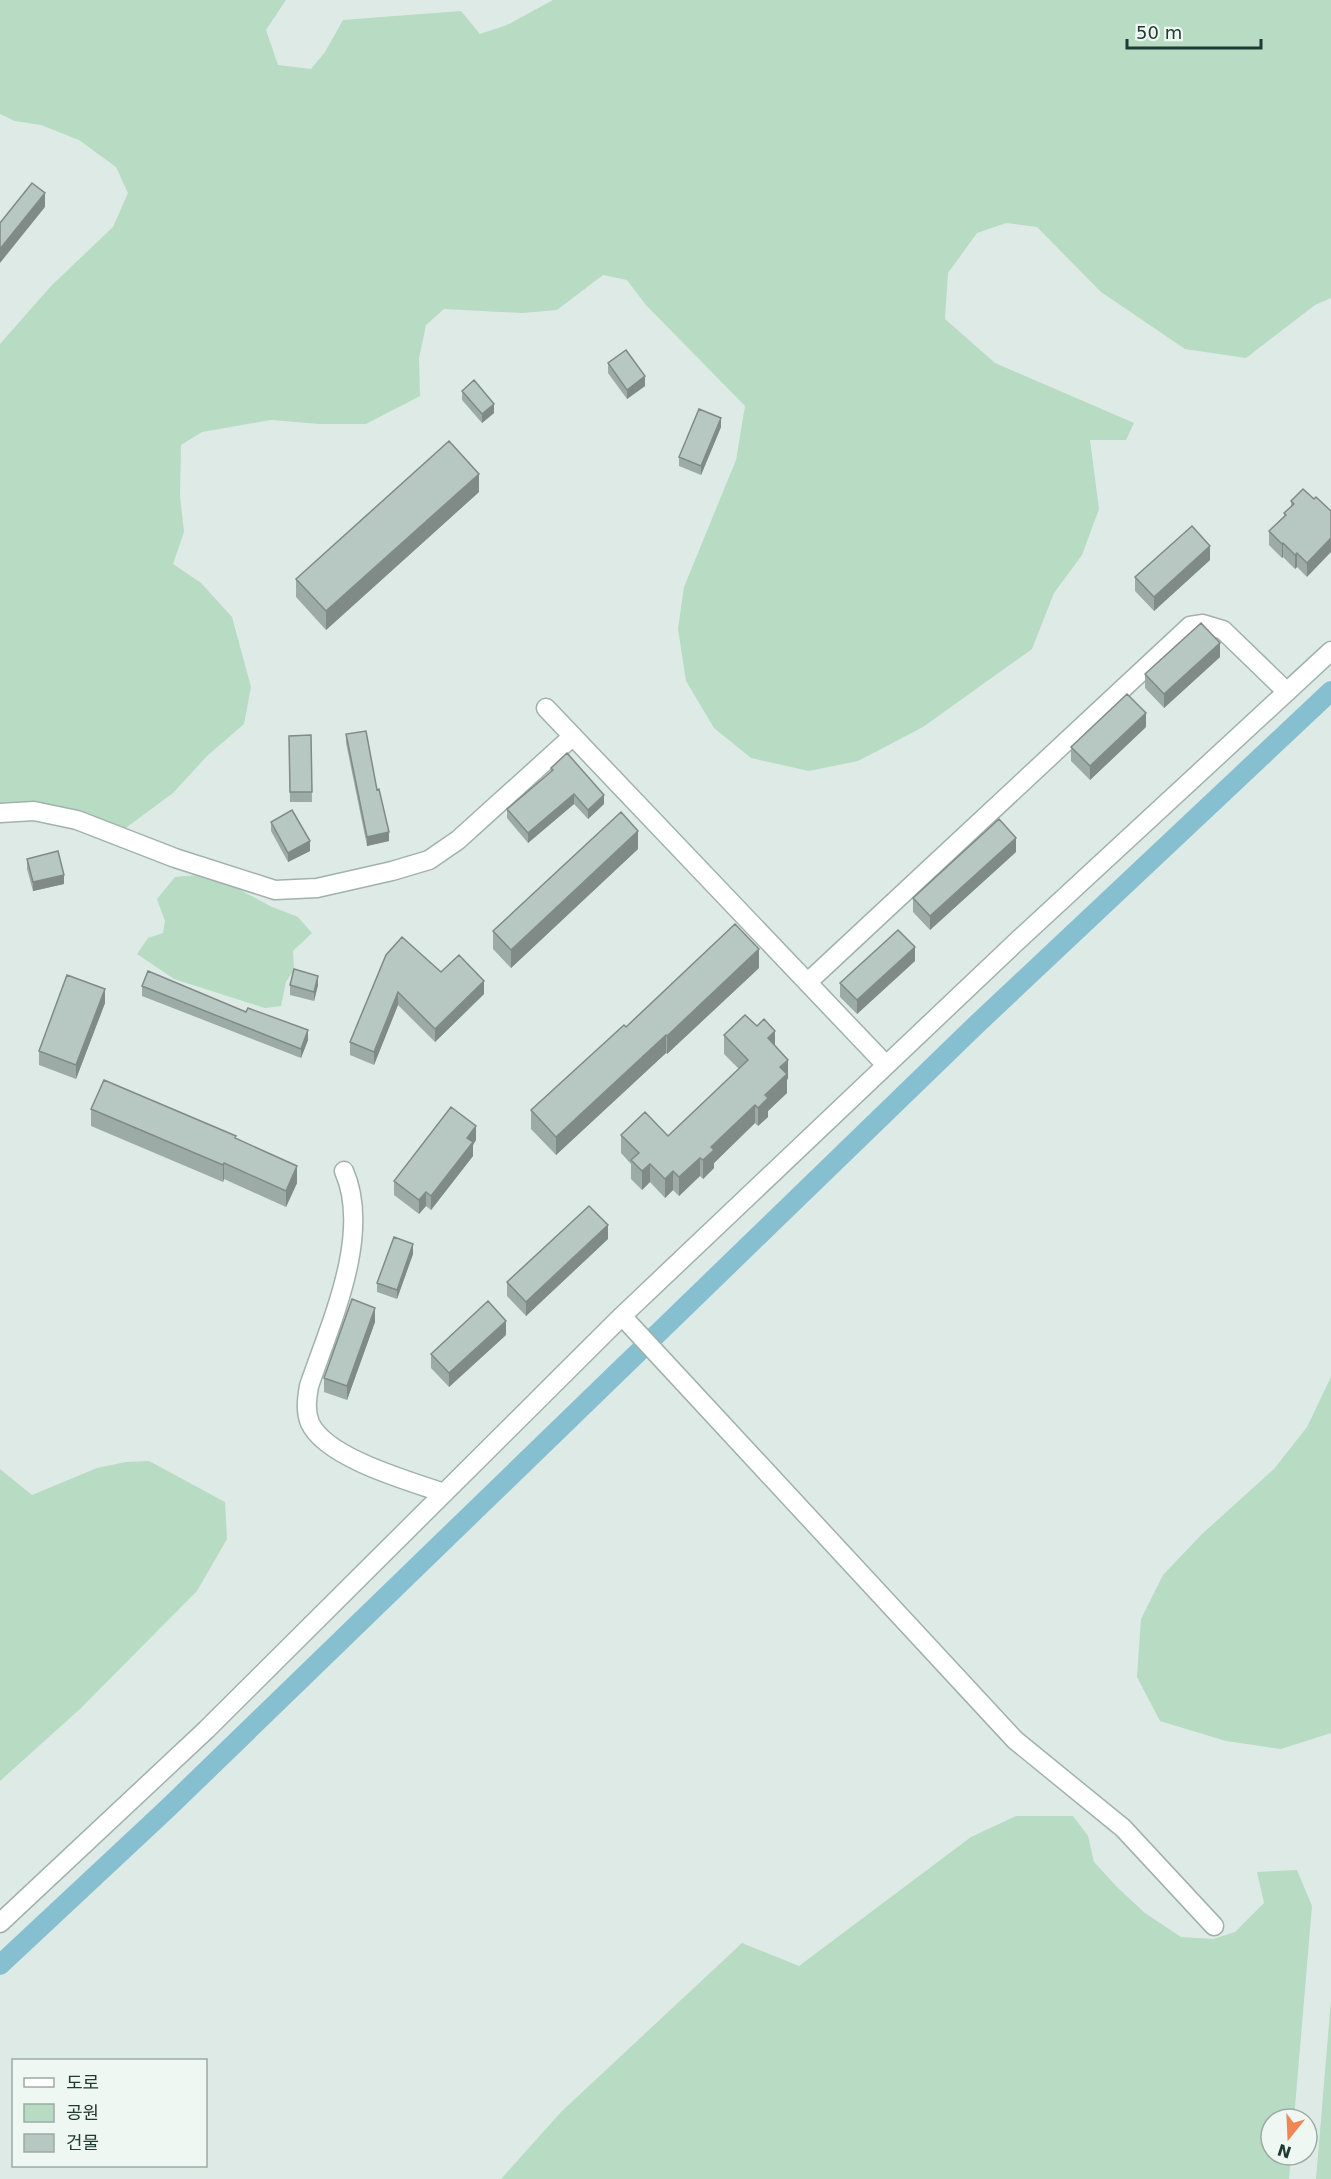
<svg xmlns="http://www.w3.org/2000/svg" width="1331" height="2179" font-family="'DejaVu Sans','Noto Sans KR',sans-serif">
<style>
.green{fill:#b7dbc3}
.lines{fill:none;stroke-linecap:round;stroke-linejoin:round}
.canal{stroke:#86bfd0;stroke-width:20}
.minor-casing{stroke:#a1b2ad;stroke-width:21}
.minor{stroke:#fff;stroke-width:18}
.wall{fill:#9daba7}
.shaded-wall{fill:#808b88}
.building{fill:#b7c7c2;stroke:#808b88;stroke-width:1.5}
</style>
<rect width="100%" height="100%" fill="#deeae6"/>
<path class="green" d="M0 0H286L266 30 278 65 311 69 325 52 343 20 461 11 480 34 507 25 553 0H1331V298L1315 305 1246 358 1185 349 1101 292 1037 227 1006 223 977 233 948 273 945 319 995 363 1134 423 1126 440H1090L1099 509 1082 555 1054 593 1032 649 923 727 858 761 809 771 751 758 714 728 686 681 678 629 684 587 736 460 745 406 645 304 627 280 603 275 557 310 522 313 444 309 426 325 419 358 420 396 366 424H320L271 420 202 432 181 445 180 496 184 532 173 564 201 583 232 617 251 687 244 724 207 756 173 793 123 830 0 808V344L52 285 113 227 128 193 116 167 79 140 41 125 15 121 0 114Z
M211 874 270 906 298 917 312 933 293 951 294 970 286 982 281 1006 265 1008 174 979 137 954 148 938 163 933 165 921 157 899 175 877Z
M1331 1377V1733L1281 1749 1226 1741 1160 1721 1137 1677 1141 1619 1163 1575 1202 1534 1274 1469 1307 1427Z
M149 1461 225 1502 227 1539 197 1591 80 1709 0 1781V1469L32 1495 97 1468 126 1462Z
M1016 1816H1073L1088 1836 1094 1862 1117 1887 1145 1913 1181 1937 1213 1939 1235 1932 1264 1903 1257 1872 1297 1870 1312 1906 1294 2119H1271V2155H1291L1289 2179H501L561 2112 742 1943 799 1966 971 1837Z
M1331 2000V2179H1316Z"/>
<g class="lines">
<path class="canal" d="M0 1965 168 1808 976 1025 1331 691"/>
<g class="minor-casing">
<path id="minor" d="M546 708 886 1065
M0 813 34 811 77 820 175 858 275 890 317 888 392 871 429 860 458 840 573 736
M808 982 1190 626 1203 624 1223 630 1287 692
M344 1171C372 1235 330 1324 309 1386 307 1398 305 1411 310 1423 326 1458 409 1481 444 1493
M622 1316 1015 1740 1123 1828 1214 1926
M0 1923 206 1730 622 1316 1013 945 1331 651"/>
</g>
<use href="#minor" class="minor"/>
</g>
<path class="wall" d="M608 363 645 386 627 399 608 373Z
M462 391 494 413 482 423 462 400Z
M721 427 701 475 679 466V457Z
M479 492 326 630 296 597V579Z
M1314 499 1307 577 1297 567 1295 569 1283 557 1282 558 1269 545V531L1284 516V513L1291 507V501Z
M1210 560 1154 611 1135 591V577Z
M1220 657 1164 708 1145 688V674Z
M1146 727 1090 780 1071 761V747Z
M346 734 377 790 389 841 367 846 346 743Z
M311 735 312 802H290L289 736Z
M551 768 604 804 588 819 574 804 528 843 507 818V809L551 772Z
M271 822 310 851 288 862 271 831Z
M638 849 511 968 493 949V931Z
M1016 852 930 930 913 912V898Z
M27 859 64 884 33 891 27 869Z
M386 955 441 972 484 994 435 1042 398 1005 374 1065 350 1055V1042Z
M915 961 857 1014 840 997V983Z
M759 968 667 1054 666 1053 556 1155 531 1129V1110L626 1027Z
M290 985H318L314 1001 290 995Z
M142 986 308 1040 301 1058 142 996Z
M105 1003 76 1079 39 1065V1051Z
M724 1035 775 1046 788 1078 787 1080V1093L768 1111V1117L758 1126 755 1123 714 1163V1168L703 1179 700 1176 679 1196 673 1190 665 1198 650 1182 642 1190 631 1179V1164L621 1153V1135L668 1136 739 1069 724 1054Z
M91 1109 236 1138 297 1183 286 1207 224 1179 223 1182 91 1126Z
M476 1140 473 1145V1156L431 1210 426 1206 419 1214 394 1195V1181Z
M608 1239 526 1316 507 1296V1282Z
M413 1254 397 1299 377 1292V1283Z
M375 1322 347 1400 324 1392V1378Z
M506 1335 449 1387 431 1368V1354Z"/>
<path class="shaded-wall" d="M45 193V207L0 263V249Z
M645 376V386L627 399V390Z
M494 404V413L482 423V414Z
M721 418V427L701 475V466Z
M479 474V492L326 630V611Z
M1331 538V552L1307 577V563Z
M1283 543V557L1282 558V544Z
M1210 546V560L1154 611V597Z
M1297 553V567L1295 569V555Z
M1220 643V657L1164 708V694Z
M1146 713V727L1090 780V766Z
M574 794V804L528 843V833Z
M604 795V804L588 819V810Z
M638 831V849L511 968V950Z
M389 832V841L367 846V837Z
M1016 838V852L930 930V916Z
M310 841V851L288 862V853Z
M64 875V884L33 891V882Z
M915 947V961L857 1014V1000Z
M759 949V968L667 1054V1036Z
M318 976V985L314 1001V992Z
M484 981V994L435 1042V1029Z
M105 989V1003L76 1079V1065Z
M398 992V1005L374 1065V1052Z
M308 1030V1040L301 1058V1049Z
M775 1031V1049L768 1038Z
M666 1035V1053L556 1155V1137Z
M788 1060V1078L787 1080V1093L768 1111V1117L758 1126V1108L780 1067Z
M755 1105V1123L714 1163V1168L703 1179V1160L711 1147Z
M476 1126V1140L473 1145V1156L431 1210V1196L467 1138Z
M700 1158V1176L679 1196V1177Z
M224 1163V1179L223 1182V1165Z
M650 1164V1182L642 1190V1171Z
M297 1166V1183L286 1207V1191Z
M673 1171V1190L665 1198V1179Z
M426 1192V1206L419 1214V1200Z
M608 1225V1239L526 1316V1302Z
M413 1244V1254L397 1299V1290Z
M375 1308V1322L347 1400V1386Z
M506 1321V1335L449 1387V1373Z"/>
<path class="building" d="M32 183 45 193 0 249V223Z
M626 350 645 376 627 390 608 363Z
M474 380 494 404 482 414 462 391Z
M699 409 721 418 701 466 679 457Z
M449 441 479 474 326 611 296 579Z
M1303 489 1314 499 1316 497 1331 511V538L1307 563 1297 553 1295 555 1283 543 1282 544 1269 531 1286 515 1284 513 1294 504 1291 501Z
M1192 526 1210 546 1154 597 1135 577Z
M1201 623 1220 643 1164 694 1145 674Z
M1127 694 1146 713 1090 766 1071 747Z
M366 731 377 790 379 789 389 832 367 837 346 734Z
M311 735 312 792H290L289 736Z
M567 753 604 795 588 810 574 794 528 833 507 809 553 770 551 768Z
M292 810 310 841 288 853 271 822Z
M621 812 638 831 511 950 493 931Z
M999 819 1016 838 930 916 913 898Z
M58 851 64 875 33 882 27 859Z
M735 924 759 949 667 1036 666 1035 556 1137 531 1110 624 1025 626 1027Z
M898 930 915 947 857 1000 840 983Z
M402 937 441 972 459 955 484 981 435 1029 398 992 374 1052 350 1042 386 955Z
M294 969 318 976 314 992 290 985Z
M148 971 246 1012 248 1008 308 1030 301 1049 142 986Z
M67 975 105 989 76 1065 39 1051Z
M745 1015 757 1026 764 1019 775 1031 768 1038 788 1060 780 1067 787 1074 765 1095 768 1098 758 1108 755 1105 711 1147 714 1150 703 1160 700 1158 679 1177 673 1171 665 1179 650 1164 642 1171 631 1160 639 1153 621 1135 645 1112 668 1136 748 1060 724 1035Z
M104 1080 236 1136 235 1138 297 1166 286 1191 224 1163 223 1165 91 1109Z
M451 1107 476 1126 467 1138 473 1142 431 1196 426 1192 419 1200 394 1181Z
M589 1206 608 1225 526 1302 507 1282Z
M394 1237 413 1244 397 1290 377 1283Z
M352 1299 375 1308 347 1386 324 1378Z
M488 1301 506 1321 449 1373 431 1354Z"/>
<rect x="12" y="2059" width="195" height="108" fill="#eff7f3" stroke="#9caba7" stroke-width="1.5"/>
<rect x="24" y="2078" width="30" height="9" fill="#ffffff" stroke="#9caba7" stroke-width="1.5"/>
<text x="66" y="2089" font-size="18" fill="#203a34">도로</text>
<rect x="24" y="2104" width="30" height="18" fill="#b7dbc3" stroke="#9caba7" stroke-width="1.5"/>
<text x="66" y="2119" font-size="18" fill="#203a34">공원</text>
<rect x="24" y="2134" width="30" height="18" fill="#b7c7c2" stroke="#9caba7" stroke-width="1.5"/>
<text x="66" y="2149" font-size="18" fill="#203a34">건물</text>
<g transform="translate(1289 2137) rotate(198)"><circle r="28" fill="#eff7f3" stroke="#9caba7" stroke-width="1.5"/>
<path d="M0-4.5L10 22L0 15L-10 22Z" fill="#f18655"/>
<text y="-9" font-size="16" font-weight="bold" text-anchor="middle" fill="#203a34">N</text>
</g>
<path d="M1127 39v9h134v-9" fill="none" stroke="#203a34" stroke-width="3"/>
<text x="1136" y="39" font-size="18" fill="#203a34" stroke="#eff7f3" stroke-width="4.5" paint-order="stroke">50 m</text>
</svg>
